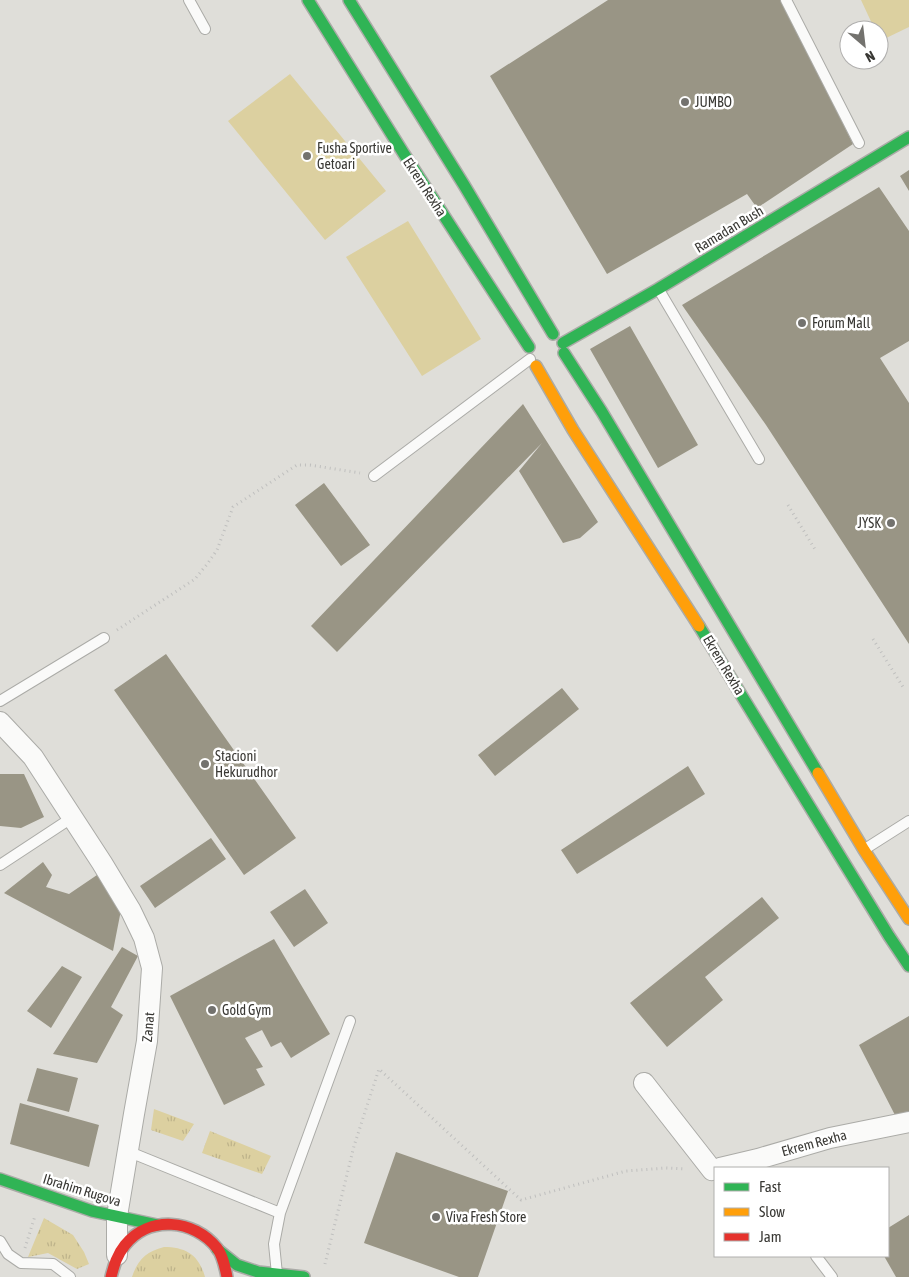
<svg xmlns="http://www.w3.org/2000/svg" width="909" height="1277" font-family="'Asap Condensed',sans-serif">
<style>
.grass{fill:url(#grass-tufts)}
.park{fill:#dcd0a0}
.building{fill:#999585}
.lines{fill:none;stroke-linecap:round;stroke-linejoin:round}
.lane-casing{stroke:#ababa7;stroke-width:12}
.street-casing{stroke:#ababa7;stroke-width:22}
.fast-casing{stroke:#ababa7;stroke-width:14}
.slow-casing{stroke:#ababa7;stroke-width:14}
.jam-casing{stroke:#ababa7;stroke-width:14}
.path{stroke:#bfbfbe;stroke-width:3;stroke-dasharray:1 4;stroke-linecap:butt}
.lane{stroke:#fafaf9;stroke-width:10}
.street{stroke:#fafaf9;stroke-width:20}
.fast{stroke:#30b455;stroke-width:11}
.slow{stroke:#ff9f0a;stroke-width:11}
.jam{stroke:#e5322d;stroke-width:11}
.poi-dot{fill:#73726e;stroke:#fff;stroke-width:2}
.labels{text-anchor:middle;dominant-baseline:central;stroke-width:5;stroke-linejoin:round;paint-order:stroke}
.poi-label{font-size:14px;fill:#393834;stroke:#fff;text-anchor:start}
.street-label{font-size:14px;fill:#393834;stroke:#fff}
</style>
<defs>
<pattern id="grass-tufts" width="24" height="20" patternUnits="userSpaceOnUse" patternTransform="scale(1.25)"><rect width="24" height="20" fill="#dcd0a0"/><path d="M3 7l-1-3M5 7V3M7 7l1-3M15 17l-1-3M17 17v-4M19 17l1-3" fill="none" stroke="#beb38a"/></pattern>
</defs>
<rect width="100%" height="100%" fill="#dfded9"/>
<path class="grass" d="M154 1109 194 1124 183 1141 151 1130Z
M210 1131 271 1156 262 1174 202 1153Z
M44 1218 73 1235 84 1252 89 1264 77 1269 48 1253 28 1257Z
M164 1247C186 1247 199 1255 205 1277H132C138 1259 146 1252 164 1247Z"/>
<path class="park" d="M861 0H909V27L880 41 879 30H875Z
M290 74 386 191 325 240 228 121Z
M408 221 481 339 422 376 346 257Z"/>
<path class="building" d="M608 0H783L853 144 757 208 747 194 607 274 490 76Z
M909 170V191L900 176Z
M879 187 909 231V341L880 358 909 403V644L766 425 682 305Z
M630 326 698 445 658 468 590 349Z
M523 404 598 522 580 538 563 543 519 471 542 443 337 652 311 626Z
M324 483 370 545 341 566 295 505Z
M166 654 296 838 244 875 114 690Z
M562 688 579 709 495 776 478 755Z
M688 766 705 794 577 874 561 850Z
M0 774H24L44 817 21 828 0 826Z
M211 838 226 859 155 908 140 886Z
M43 862 52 875 46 887 69 894 97 875 121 910 113 951 4 893Z
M305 889 328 923 294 947 270 912Z
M762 897 779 918 705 977 723 1000 667 1047 630 1003Z
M274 939 330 1034 291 1058 281 1042 271 1047 262 1030 245 1038 263 1067 256 1069 265 1085 224 1105 170 996Z
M122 947 138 956 111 1007 123 1015 97 1063 53 1054Z
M62 966 82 977 51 1028 27 1011Z
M909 1016V1113L897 1119 859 1045Z
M37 1068 78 1078 69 1112 27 1101Z
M20 1103 99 1125 89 1167 10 1144Z
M396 1152 508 1191 478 1277H459L364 1243Z
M909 1215V1277H896L884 1256H888V1228Z"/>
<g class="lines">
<g class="lane-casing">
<path id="lane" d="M189 0 205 29
M786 0 859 143
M659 290 759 459
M374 476 530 359
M0 701 104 638
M865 849 909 821
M0 865 73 817
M127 1151 280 1213
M0 1241 8 1254 21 1263 53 1264 70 1277
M816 1256 832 1277
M277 1274 274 1244 280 1213 350 1021"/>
</g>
<g class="street-casing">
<path id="street" d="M0 722 33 757 102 863 131 911 144 938 152 968 147 1041 134 1114 117 1216V1255
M644 1083 712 1170 715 1169
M720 1168 758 1159 830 1138 909 1122"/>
</g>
<g class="fast-casing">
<path id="fast" d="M308 0 404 154 529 347
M349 0 464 185 553 334
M563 343 658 289 909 137
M564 353 602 412 818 773
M699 626 889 936 909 966
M0 1179 92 1211 157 1225
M217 1249 237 1265 258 1272 304 1277"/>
</g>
<g class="slow-casing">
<path id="slow" d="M536 366 573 430 699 626
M818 773 864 850 909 919"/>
</g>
<g class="jam-casing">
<path id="jam" d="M111 1277C114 1265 117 1255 125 1245 149 1215 194 1219 217 1248 223 1256 225 1267 227 1277"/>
</g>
<path class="path" d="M788 505 816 551
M117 630 195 579 208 563 217 550 233 507 297 465H310L360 473
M873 639 903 687
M25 1248 35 1216
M325 1264 354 1146 379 1069 521 1200 626 1171 666 1168 686 1169"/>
<use href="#lane" class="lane"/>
<use href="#street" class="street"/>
<use href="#fast" class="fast"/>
<use href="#slow" class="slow"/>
<use href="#jam" class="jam"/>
</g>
<g class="poi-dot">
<circle cx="685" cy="102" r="5"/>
<circle cx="307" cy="156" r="5"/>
<circle cx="802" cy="323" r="5"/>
<circle cx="891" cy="523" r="5"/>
<circle cx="205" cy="764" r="5"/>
<circle cx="212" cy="1010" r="5"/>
<circle cx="436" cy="1217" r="5"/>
</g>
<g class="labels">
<g class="poi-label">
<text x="695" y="102">JUMBO</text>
<text x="317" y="148">Fusha Sportive<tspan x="317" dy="16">Getoari</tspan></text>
<text x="812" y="323">Forum Mall</text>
<text x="881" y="523" text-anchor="end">JYSK</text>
<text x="215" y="756">Stacioni<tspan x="215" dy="16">Hekurudhor</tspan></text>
<text x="222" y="1010">Gold Gym</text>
<text x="446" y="1217">Viva Fresh Store</text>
</g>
<g class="street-label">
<text transform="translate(425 187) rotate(57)">Ekrem Rexha</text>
<text transform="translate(729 229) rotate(-31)">Ramadan Bush</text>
<text transform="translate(724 665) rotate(59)">Ekrem Rexha</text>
<text transform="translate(148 1027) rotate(-85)">Zanat</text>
<text transform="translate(814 1143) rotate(-15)">Ekrem Rexha</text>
<text transform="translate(82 1190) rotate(17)">Ibrahim Rugova</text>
</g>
</g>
<rect x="714" y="1167" width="175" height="90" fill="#ffffff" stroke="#b0afae"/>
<rect x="724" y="1183" width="25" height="8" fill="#30b455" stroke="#b0afae"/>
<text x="759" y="1192" font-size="15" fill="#393834">Fast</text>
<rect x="724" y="1208" width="25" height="8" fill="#ff9f0a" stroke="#b0afae"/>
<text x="759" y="1217" font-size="15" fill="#393834">Slow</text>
<rect x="724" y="1233" width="25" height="8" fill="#e5322d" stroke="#b0afae"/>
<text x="759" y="1242" font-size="15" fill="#393834">Jam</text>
<g transform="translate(864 45) rotate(152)"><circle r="24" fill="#ffffff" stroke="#b0afae"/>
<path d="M0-4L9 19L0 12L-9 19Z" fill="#73726e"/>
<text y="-8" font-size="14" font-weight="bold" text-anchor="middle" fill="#393834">N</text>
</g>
</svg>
